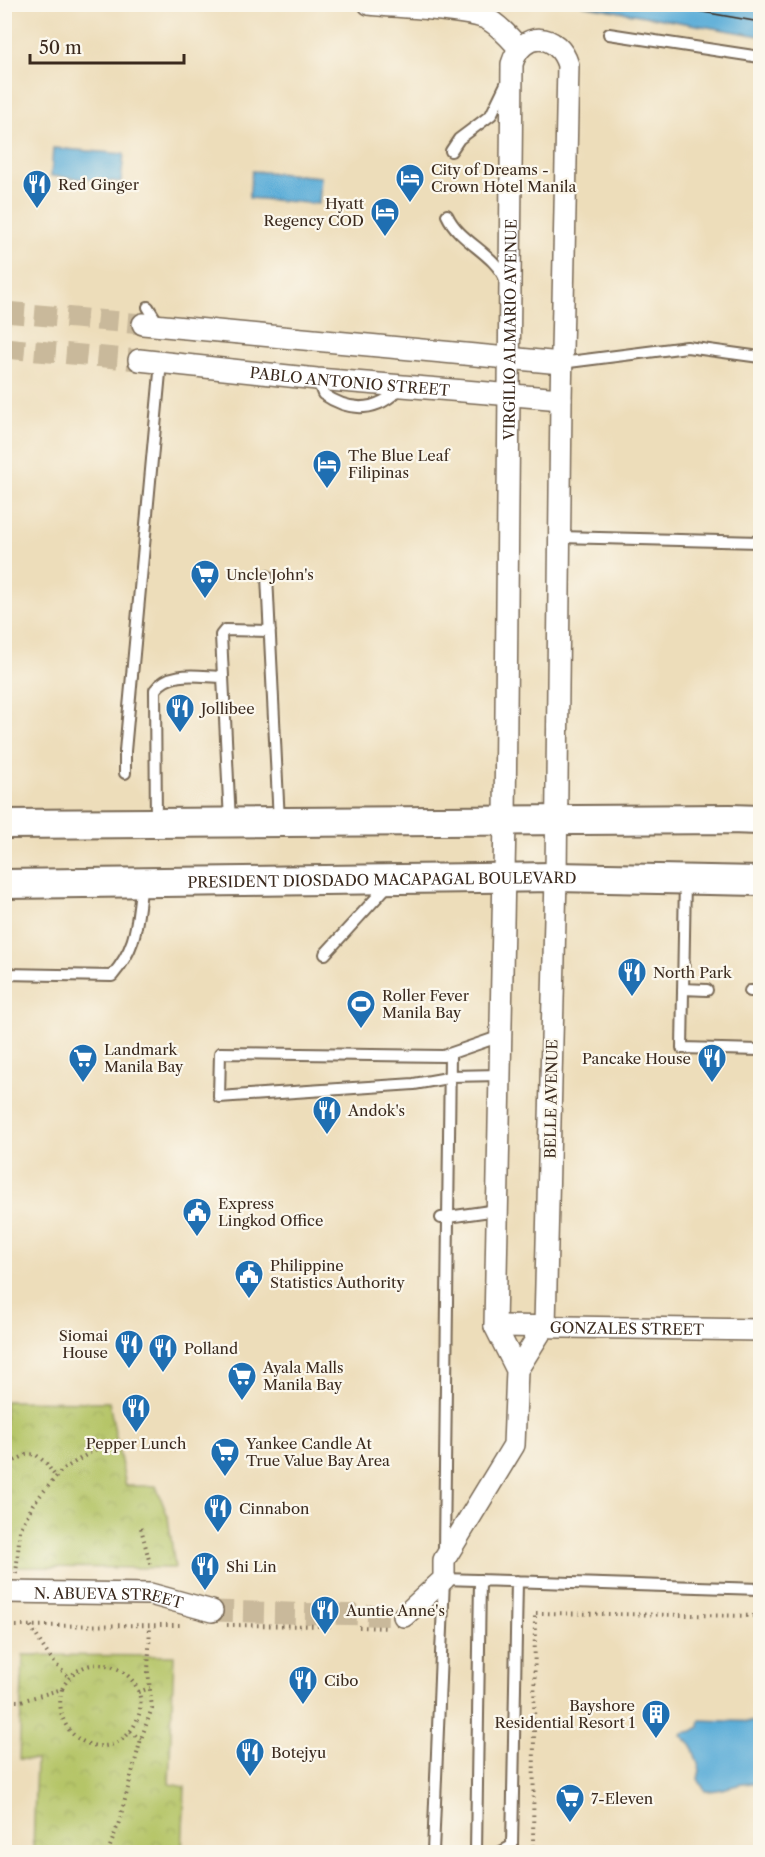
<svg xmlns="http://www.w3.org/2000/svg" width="765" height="1857" font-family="'Libre Caslon Text',serif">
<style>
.park{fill:url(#park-crowns);stroke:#787843;stroke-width:1.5}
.water{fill:#5daed8;stroke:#4c6c7b;stroke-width:1.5}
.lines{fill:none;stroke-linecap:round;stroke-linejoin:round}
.street-tunnel{stroke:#c9b99b;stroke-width:21;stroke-dasharray:21 10;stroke-linecap:butt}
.lane-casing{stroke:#796955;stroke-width:14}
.street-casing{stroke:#796955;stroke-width:24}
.secondary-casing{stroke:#796955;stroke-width:32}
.path{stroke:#796955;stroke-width:4;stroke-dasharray:1.5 4.5;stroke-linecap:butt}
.lane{stroke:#fff;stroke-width:10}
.street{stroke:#fff;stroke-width:21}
.secondary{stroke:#fff;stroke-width:28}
.tram{stroke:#3b2a1e;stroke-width:1.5}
.labels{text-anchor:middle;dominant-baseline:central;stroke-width:4.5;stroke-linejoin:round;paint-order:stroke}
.poi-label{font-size:15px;fill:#3b2a1e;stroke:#fbf7ec;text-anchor:start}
.street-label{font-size:15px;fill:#3b2a1e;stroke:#fbf7ec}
</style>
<defs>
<pattern id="park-crowns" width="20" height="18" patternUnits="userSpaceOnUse" patternTransform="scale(1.5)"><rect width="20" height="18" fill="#b5c568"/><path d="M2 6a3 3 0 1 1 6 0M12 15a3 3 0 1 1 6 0" fill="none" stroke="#9da95a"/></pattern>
</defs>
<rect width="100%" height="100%" fill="#fbf7ec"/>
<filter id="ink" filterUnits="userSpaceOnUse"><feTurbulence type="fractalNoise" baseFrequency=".0167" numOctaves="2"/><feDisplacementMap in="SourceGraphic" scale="12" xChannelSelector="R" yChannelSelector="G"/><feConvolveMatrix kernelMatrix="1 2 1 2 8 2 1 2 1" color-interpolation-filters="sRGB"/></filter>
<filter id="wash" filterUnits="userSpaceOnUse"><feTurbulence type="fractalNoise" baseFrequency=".008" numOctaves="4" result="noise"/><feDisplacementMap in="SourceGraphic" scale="24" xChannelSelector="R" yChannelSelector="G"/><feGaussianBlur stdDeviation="1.35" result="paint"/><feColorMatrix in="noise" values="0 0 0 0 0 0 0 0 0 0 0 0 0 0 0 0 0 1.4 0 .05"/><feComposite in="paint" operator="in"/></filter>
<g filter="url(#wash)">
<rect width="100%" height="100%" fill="#edddba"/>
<path class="park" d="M5 1401 109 1402 126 1486H156L168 1517 175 1568 5 1567Z
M23 1655 174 1656 169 1784 185 1787 182 1852H33L36 1760 19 1759Z"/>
<path class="water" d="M581 5H760V36Z
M53 148 124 154 121 182 51 176Z
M252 171 321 177 319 204 249 198Z
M700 1720 760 1722V1784C738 1780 726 1792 705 1791L698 1779 700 1770 692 1746 681 1735 682 1733 693 1731 699 1727Z"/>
</g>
<g filter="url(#ink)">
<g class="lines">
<path class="street-tunnel" d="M4 312 143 324
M4 348 139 360
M212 1611 404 1616"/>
<g class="lane-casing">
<path id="lane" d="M609 34 760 57
M451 151 459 139 491 115 506 84
M447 215C460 243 494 252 506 281
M148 307 159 325
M561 363 687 347 760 357
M317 379 323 394C351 413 378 412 401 387
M559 537 760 542
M267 576 279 822
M125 773V751L161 362
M230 822 221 635 225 630 270 631
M156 823 155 690C170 669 201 677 223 677
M685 879 682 1048 760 1050
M325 954 390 883
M4 974 112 976C139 944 136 923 142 884
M683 989 707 990
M750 991H760
M500 1075 450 1076 442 1079 414 1084 219 1097 220 1053 443 1056 501 1036
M441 1218 497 1210
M444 1551 450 1054
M433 1852 444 1579 760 1589
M476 1852 480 1580
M501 1852 512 1846 517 1581"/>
</g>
<g class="street-casing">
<g id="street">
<path d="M369 4C394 7 471 9 489 20 501 27 510 38 519 48"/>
<path d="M143 324 561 363"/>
<path id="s1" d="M139 360 317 379 561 399"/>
<path id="s2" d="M495 1326 760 1330"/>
<path id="s3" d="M4 1592 150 1594 212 1611"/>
<path id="s4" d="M404 1616 444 1579V1560L514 1445 517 1370 495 1326 505 821 512 64C522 30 558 32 568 65L561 399 556 877 545 1325 517 1370"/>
</g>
</g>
<g class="secondary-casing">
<g id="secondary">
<path d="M4 824 730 819 760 820"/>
<path id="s5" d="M4 884 556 877 760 881"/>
</g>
</g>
<path class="path" d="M4 1466 26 1455 35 1454 46 1463 55 1476
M141 1528 151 1568
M16 1574 20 1530 33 1504 62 1470 96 1449
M227 1625 331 1626
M4 1626 180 1625
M31 1626C42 1646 51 1662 69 1677
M359 1627 389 1628
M138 1692 150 1688
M4 1701H21L62 1689C88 1637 161 1676 135 1724 112 1768 49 1741 62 1689
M130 1732 141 1739
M108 1852 119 1822 141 1739 152 1708 148 1672 150 1625
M533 1852 535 1613 760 1616"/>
<use href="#lane" class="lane"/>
<use href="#street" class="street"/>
<use href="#secondary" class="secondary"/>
<path class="tram" d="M657 4 760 22
M742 4 760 8"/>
</g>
</g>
<defs>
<g id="hotel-pin" transform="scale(1.5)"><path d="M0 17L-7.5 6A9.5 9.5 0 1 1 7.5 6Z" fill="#1f6fb2" stroke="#fbf7ec"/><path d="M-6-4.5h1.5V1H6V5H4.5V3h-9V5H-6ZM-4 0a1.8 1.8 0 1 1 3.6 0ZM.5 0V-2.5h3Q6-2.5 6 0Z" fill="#fff"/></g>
<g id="restaurant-pin" transform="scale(1.5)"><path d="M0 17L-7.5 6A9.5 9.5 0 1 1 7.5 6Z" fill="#1f6fb2" stroke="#fbf7ec"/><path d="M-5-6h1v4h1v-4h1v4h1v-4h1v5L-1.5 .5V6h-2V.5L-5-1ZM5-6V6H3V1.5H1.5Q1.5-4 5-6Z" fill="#fff"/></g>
<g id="supermarket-pin" transform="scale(1.5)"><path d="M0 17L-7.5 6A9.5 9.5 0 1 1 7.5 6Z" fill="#1f6fb2" stroke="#fbf7ec"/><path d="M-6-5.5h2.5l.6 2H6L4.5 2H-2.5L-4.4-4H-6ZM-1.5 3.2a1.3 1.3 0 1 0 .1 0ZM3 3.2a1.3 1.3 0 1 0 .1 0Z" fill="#fff"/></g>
<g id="stadium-pin" transform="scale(1.5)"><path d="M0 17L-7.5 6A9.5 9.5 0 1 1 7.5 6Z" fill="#1f6fb2" stroke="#fbf7ec"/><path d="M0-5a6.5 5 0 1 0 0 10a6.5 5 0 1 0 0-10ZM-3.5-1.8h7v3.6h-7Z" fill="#fff"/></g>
<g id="civic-pin" transform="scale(1.5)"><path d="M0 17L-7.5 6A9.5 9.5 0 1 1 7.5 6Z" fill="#1f6fb2" stroke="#fbf7ec"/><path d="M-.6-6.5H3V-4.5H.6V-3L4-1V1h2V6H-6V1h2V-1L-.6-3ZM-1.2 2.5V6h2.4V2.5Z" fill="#fff"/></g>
<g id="building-pin" transform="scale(1.5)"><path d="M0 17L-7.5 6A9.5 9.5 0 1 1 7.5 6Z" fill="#1f6fb2" stroke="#fbf7ec"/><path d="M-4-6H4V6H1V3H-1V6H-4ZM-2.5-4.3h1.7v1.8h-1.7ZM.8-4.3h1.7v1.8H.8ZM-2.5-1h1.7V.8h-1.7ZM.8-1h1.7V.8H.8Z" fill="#fff"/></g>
</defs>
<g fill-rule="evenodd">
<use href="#hotel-pin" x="410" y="178"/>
<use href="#restaurant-pin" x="37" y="184"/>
<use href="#hotel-pin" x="385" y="212"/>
<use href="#hotel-pin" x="327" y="464"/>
<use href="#supermarket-pin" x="205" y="574"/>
<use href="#restaurant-pin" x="180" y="708"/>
<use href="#restaurant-pin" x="632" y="972"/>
<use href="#stadium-pin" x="361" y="1004"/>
<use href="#supermarket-pin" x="83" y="1058"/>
<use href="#restaurant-pin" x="712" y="1058"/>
<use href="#restaurant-pin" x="327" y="1110"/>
<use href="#civic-pin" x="197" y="1212"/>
<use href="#civic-pin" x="249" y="1274"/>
<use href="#restaurant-pin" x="129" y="1344"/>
<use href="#restaurant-pin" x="163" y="1348"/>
<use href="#supermarket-pin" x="242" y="1376"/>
<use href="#restaurant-pin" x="136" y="1408"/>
<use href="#supermarket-pin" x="225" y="1452"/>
<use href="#restaurant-pin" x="218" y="1508"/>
<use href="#restaurant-pin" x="205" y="1566"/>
<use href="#restaurant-pin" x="325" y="1610"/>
<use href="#restaurant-pin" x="303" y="1680"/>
<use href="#building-pin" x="656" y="1714"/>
<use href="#restaurant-pin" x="250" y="1752"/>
<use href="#supermarket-pin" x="570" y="1798"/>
</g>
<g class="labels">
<g class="poi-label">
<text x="431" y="169">City of Dreams -<tspan x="431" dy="17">Crown Hotel Manila</tspan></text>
<text x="58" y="184">Red Ginger</text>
<text x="364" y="203" text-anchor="end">Hyatt<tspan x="364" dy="17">Regency COD</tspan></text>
<text x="348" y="455">The Blue Leaf<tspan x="348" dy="17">Filipinas</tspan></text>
<text x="226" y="574">Uncle John's</text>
<text x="201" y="708">Jollibee</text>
<text x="653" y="972">North Park</text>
<text x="382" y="995">Roller Fever<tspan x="382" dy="17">Manila Bay</tspan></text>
<text x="104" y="1049">Landmark<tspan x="104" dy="17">Manila Bay</tspan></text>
<text x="691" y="1058" text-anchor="end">Pancake House</text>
<text x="348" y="1110">Andok's</text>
<text x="218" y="1203">Express<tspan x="218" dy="17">Lingkod Office</tspan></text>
<text x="270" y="1265">Philippine<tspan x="270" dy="17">Statistics Authority</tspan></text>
<text x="108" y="1335" text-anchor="end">Siomai<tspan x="108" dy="17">House</tspan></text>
<text x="184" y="1348">Polland</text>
<text x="263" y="1367">Ayala Malls<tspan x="263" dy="17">Manila Bay</tspan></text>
<text x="136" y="1443" text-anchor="middle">Pepper Lunch</text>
<text x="246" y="1443">Yankee Candle At<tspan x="246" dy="17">True Value Bay Area</tspan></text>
<text x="239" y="1508">Cinnabon</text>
<text x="226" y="1566">Shi Lin</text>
<text x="346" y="1610">Auntie Anne's</text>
<text x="324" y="1680">Cibo</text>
<text x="635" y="1705" text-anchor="end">Bayshore<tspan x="635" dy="17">Residential Resort 1</tspan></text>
<text x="271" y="1752">Botejyu</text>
<text x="591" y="1798">7-Eleven</text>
</g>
<g class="street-label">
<text stroke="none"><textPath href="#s4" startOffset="1329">VIRGILIO ALMARIO AVENUE</textPath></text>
<text stroke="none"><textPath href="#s1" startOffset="212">PABLO ANTONIO STREET</textPath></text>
<text stroke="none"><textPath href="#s5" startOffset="378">PRESIDENT DIOSDADO MACAPAGAL BOULEVARD</textPath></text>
<text transform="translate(551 1099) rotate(-89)">BELLE AVENUE</text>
<text stroke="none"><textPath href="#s2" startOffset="132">GONZALES STREET</textPath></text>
<text stroke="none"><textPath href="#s3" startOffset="105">N. ABUEVA STREET</textPath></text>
</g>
</g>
<rect width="765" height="1857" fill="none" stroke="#fbf7ec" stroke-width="24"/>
<path d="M30 54v9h154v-9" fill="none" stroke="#3b2a1e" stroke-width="3"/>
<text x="39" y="54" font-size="18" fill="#3b2a1e" stroke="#fbf7ec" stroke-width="4.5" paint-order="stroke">50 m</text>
</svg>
